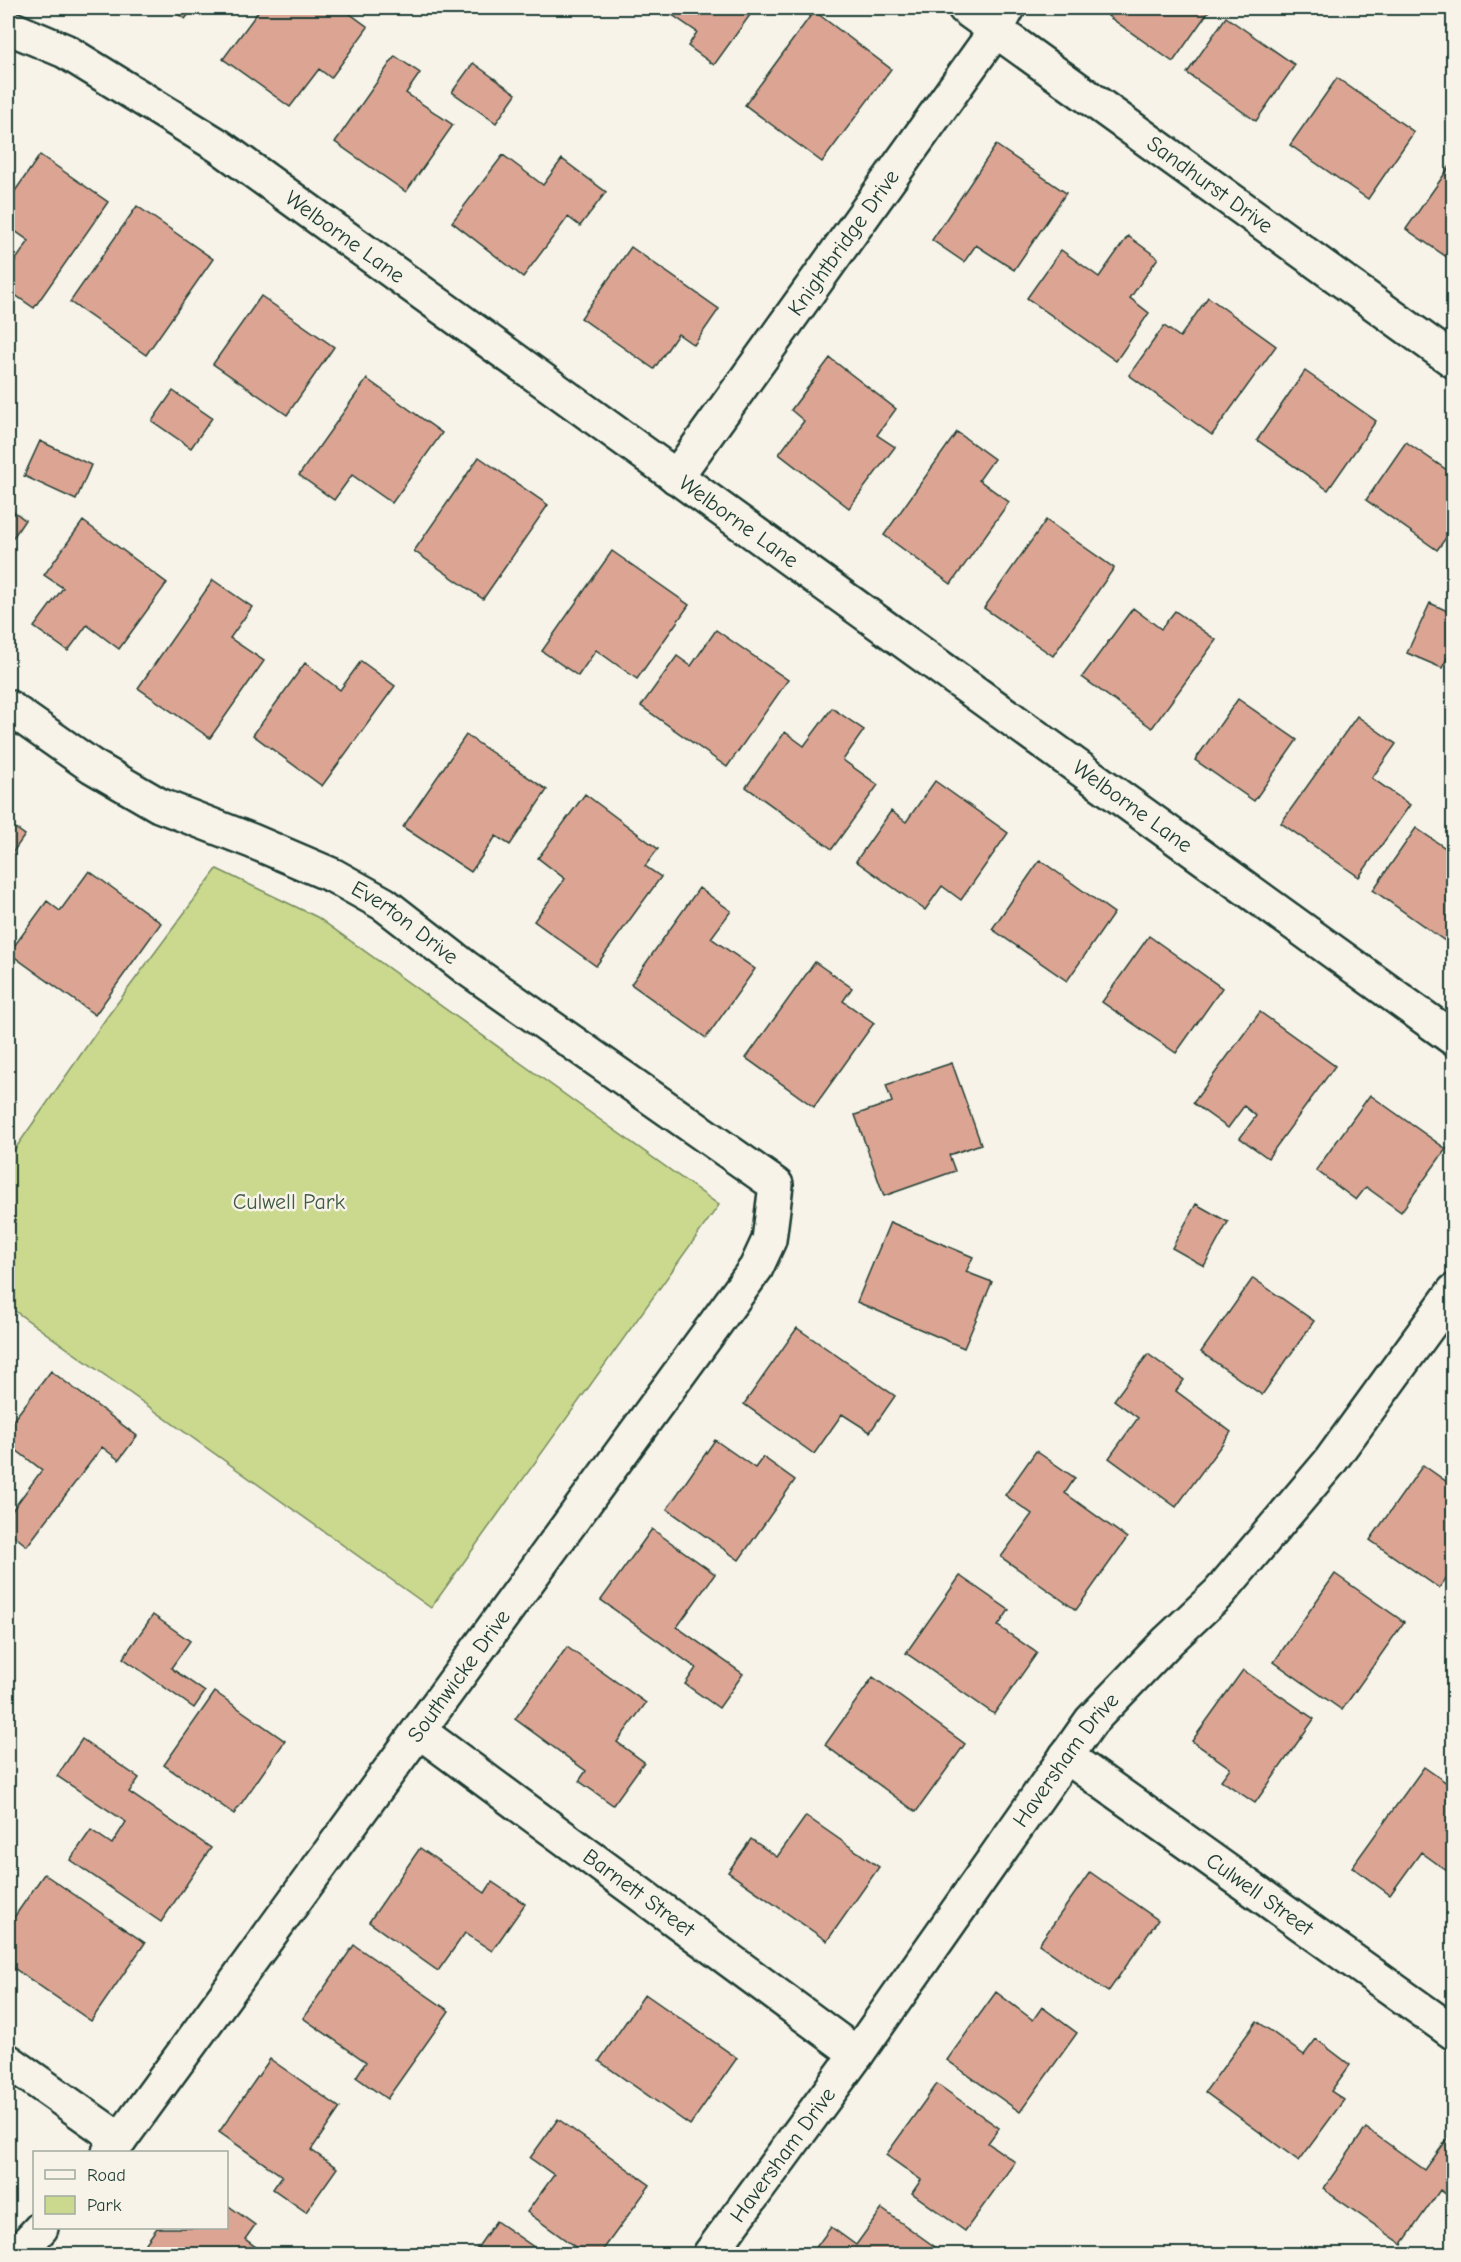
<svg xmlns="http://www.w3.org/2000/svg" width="1461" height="2262" font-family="'Comic Neue',sans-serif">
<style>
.green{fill:#cad98d;stroke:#748b60;stroke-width:1.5}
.building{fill:#dca593;stroke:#1f3d34;stroke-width:1.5}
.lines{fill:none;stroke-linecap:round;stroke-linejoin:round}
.minor-casing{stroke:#1f3d34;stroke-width:38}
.minor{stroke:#f7f3e8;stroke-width:33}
.labels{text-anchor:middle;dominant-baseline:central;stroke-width:5;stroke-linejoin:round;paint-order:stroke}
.street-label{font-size:22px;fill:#1f3d34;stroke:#f7f3e8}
.park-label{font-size:22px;fill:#415c46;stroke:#f7f3e8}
</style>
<rect width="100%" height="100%" fill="#f7f3e8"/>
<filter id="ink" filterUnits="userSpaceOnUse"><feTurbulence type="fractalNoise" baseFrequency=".0167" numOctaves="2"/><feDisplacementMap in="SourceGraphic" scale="12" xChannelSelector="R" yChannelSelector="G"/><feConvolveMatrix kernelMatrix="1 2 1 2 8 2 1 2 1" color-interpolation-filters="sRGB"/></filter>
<g filter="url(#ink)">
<path class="green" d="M217 869 317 917 719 1205 431 1608 8 1306V1159L107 1017Z"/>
<path class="building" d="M169 8H194L185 19Z
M261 8H342L368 27 331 78 319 69 290 107 223 59Z
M662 8H755L714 65 688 46 697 32Z
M1114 8H1211L1173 62 1108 16Z
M814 11 891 69 822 162 745 105Z
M1226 17 1295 65 1256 121 1187 73Z
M395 56 420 73 406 93 453 125 406 192 335 142Z
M473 63 516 94 496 123 452 92Z
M1337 78 1414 132 1368 199 1290 145Z
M996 145 1066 193 1014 270 976 245 964 262 932 240Z
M40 155 108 202 34 308 8 290V271L29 241 8 226V201Z
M503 155 543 185 562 159 606 192 580 226 568 217 523 277 452 222Z
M1453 162 1454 163V262L1406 229Z
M137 206 213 259 146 355 70 302Z
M1128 236 1158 258 1130 298 1149 313 1116 361 1027 298 1061 250 1099 277Z
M631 247 719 309 694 345 678 334 654 369 581 318Z
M261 296 334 347 287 415 213 364Z
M1208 297 1276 346 1212 435 1129 375 1164 326 1180 337Z
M830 358 896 409 877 435 895 447 849 508 779 454 804 421 791 410Z
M1305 371 1376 421 1328 490 1257 440Z
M367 379 442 433 392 503 352 475 334 500 299 475Z
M173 391 212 418 191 448 152 421Z
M957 432 994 459 979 480 1009 502 951 584 884 535Z
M40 441 91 465 76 500 24 476Z
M1406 442 1454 475V527L1437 550 1366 500Z
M479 457 548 505 483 599 414 551Z
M8 507 25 520 8 545Z
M1046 520 1114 568 1053 656 984 608Z
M83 521 167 583 119 649 87 625 68 651 34 627 63 588 44 575Z
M612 551 689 605 637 679 596 650 578 676 542 651Z
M213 580 252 607 230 638 264 661 210 738 138 688Z
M1430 603 1454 614V644L1442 668 1407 653Z
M1133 608 1161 629 1175 611 1216 640 1152 728 1082 677Z
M716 630 788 680 727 767 641 706 677 656 691 666Z
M361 661 395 686 322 786 253 735 305 663 340 690Z
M1238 699 1297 740 1254 801 1195 760Z
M832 708 864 730 843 760 878 785 832 849 746 787 785 732 804 746Z
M1357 716 1396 744 1372 778 1410 805 1359 877 1281 823Z
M466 735 547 790 510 845 496 836 471 872 403 827Z
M935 781 1008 833 961 900 942 886 925 910 856 861 891 811 906 822Z
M585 794 658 849 645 866 661 877 596 966 534 921 565 879 538 858Z
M8 823 25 835 8 859Z
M1416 828 1454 854V930L1445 941 1373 890Z
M1040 860 1114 913 1067 981 992 929Z
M89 871 161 923 95 1015 9 953 47 901 60 911Z
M699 888 731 911 711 938 755 969 706 1038 631 984Z
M1149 936 1222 988 1176 1053 1102 1002Z
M815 962 852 988 843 1001 874 1023 814 1107 746 1058Z
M1260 1012 1335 1066 1268 1158 1240 1138 1256 1116 1244 1106 1228 1128 1193 1103Z
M952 1063 981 1144 949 1155 955 1171 884 1196 855 1115 892 1102 886 1085Z
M1370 1095 1446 1149 1401 1212 1366 1187 1356 1200 1316 1170Z
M1196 1204 1228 1222 1204 1266 1172 1248Z
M890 1222 973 1257 966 1272 992 1282 964 1348 857 1302Z
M1253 1278 1314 1321 1262 1395 1201 1352Z
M797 1328 895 1396 870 1432 842 1414 814 1454 744 1404Z
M1148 1354 1184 1380 1176 1391 1231 1432 1176 1507 1109 1458 1138 1418 1114 1400Z
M51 1371 137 1436 119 1460 102 1447 27 1546 8 1531V1516L42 1470 8 1444V1427Z
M1454 1424V1436L1448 1432Z
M715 1440 755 1468 763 1457 795 1480 739 1560 667 1509Z
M1036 1451 1075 1478 1065 1493 1127 1538 1076 1610 1001 1557 1032 1514 1005 1495Z
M1423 1465 1454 1487V1568L1439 1588 1370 1540Z
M652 1529 715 1574 677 1627 743 1674 719 1708 685 1684 696 1668 601 1600Z
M1335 1574 1404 1622 1342 1710 1274 1662Z
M960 1576 1009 1610 998 1626 1037 1653 994 1714 906 1653Z
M153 1615 190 1641 171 1668 205 1692 194 1708 123 1658Z
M567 1647 646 1703 617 1742 644 1762 613 1805 579 1781 586 1771 515 1719Z
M1243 1670 1314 1719 1255 1803 1221 1780 1230 1768 1192 1741Z
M873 1677 965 1744 916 1812 825 1745Z
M215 1692 285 1741 234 1814 164 1765Z
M82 1739 139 1778 129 1792 211 1848 161 1922 70 1860 91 1830 112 1844 126 1822 57 1776Z
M1424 1767 1454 1788V1876L1421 1852 1390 1895 1352 1867Z
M806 1816 879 1867 827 1941 728 1872 751 1839 777 1857Z
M420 1848 485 1893 492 1882 525 1904 492 1951 465 1933 438 1971 369 1922Z
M1090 1872 1158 1920 1108 1992 1039 1944Z
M44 1874 145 1943 91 2021 8 1964V1926Z
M354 1945 449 2011 387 2099 356 2077 366 2062 303 2018Z
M996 1992 1033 2020 1042 2007 1077 2033 1020 2112 947 2060Z
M645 1994 737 2058 690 2125 599 2061Z
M1257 2021 1304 2055 1316 2039 1350 2065 1331 2091 1344 2100 1299 2161 1205 2092Z
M270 2059 340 2108 311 2150 337 2168 306 2212 273 2189 282 2176 219 2132Z
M937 2084 999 2128 988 2143 1015 2162 965 2231 912 2193 921 2180 886 2155Z
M558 2119 650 2185 600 2254H585L527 2212 554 2175 530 2158Z
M1366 2128 1425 2170 1448 2138 1454 2142V2200L1440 2190 1402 2244 1323 2189Z
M226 2204 255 2225 245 2239 264 2253 262 2254H145L140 2251 157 2228H226Z
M882 2209 945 2254H811L831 2227 856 2245Z
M496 2221 544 2254H473Z"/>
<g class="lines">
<g class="minor-casing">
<g id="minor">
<path id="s1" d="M965 8 1454 361"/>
<path id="s2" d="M8 27 65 51 219 146 1454 1039"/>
<path id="s3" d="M676 477 996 30 1008 8"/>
<path id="s4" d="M8 707 92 766 159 805 252 841 334 876 384 904 465 967 776 1185 769 1240 756 1268 120 2140 109 2152"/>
<path id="s5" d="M419 1731 857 2054"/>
<path id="s6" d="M1066 1756 1454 2033"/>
<path d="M8 2061 120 2140"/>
<path d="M17 2254 41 2228"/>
<path id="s7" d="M710 2254 857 2054 1091 1721 1168 1641 1219 1593 1329 1463 1454 1291"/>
</g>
</g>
<use href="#minor" class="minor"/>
</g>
</g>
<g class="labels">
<g class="street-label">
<text stroke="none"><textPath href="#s1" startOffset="302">Sandhurst Drive</textPath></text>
<text stroke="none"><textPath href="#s2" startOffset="398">Welborne Lane</textPath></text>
<text stroke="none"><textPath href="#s3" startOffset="288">Knightbridge Drive</textPath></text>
<text stroke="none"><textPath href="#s2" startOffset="884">Welborne Lane</textPath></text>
<text stroke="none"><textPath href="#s2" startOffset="1370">Welborne Lane</textPath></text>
<text stroke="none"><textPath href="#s4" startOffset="454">Everton Drive</textPath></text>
<text transform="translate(459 1676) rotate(-54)">Southwicke Drive</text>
<text stroke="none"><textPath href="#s7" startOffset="609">Haversham Drive</textPath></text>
<text stroke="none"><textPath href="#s5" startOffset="273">Barnett Street</textPath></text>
<text stroke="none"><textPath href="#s6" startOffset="238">Culwell Street</textPath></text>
<text stroke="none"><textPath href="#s7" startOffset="123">Haversham Drive</textPath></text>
</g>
<g class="park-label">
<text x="289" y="1202">Culwell Park</text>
</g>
</g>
<rect width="1461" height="2262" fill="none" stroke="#f7f3e8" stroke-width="30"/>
<rect x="15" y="15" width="1431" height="2232" fill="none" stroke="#1f3d34" stroke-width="2" filter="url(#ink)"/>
<rect x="33" y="2151" width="195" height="78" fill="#f7f3e8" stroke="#a1aaa0" stroke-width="1.5"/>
<rect x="45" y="2170" width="30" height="9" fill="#f7f3e8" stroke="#a1aaa0" stroke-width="1.5"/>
<text x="87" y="2181" font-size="18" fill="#1f3d34">Road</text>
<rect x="45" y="2196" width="30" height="18" fill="#cad98d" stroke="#a1aaa0" stroke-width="1.5"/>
<text x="87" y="2211" font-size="18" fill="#1f3d34">Park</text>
</svg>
